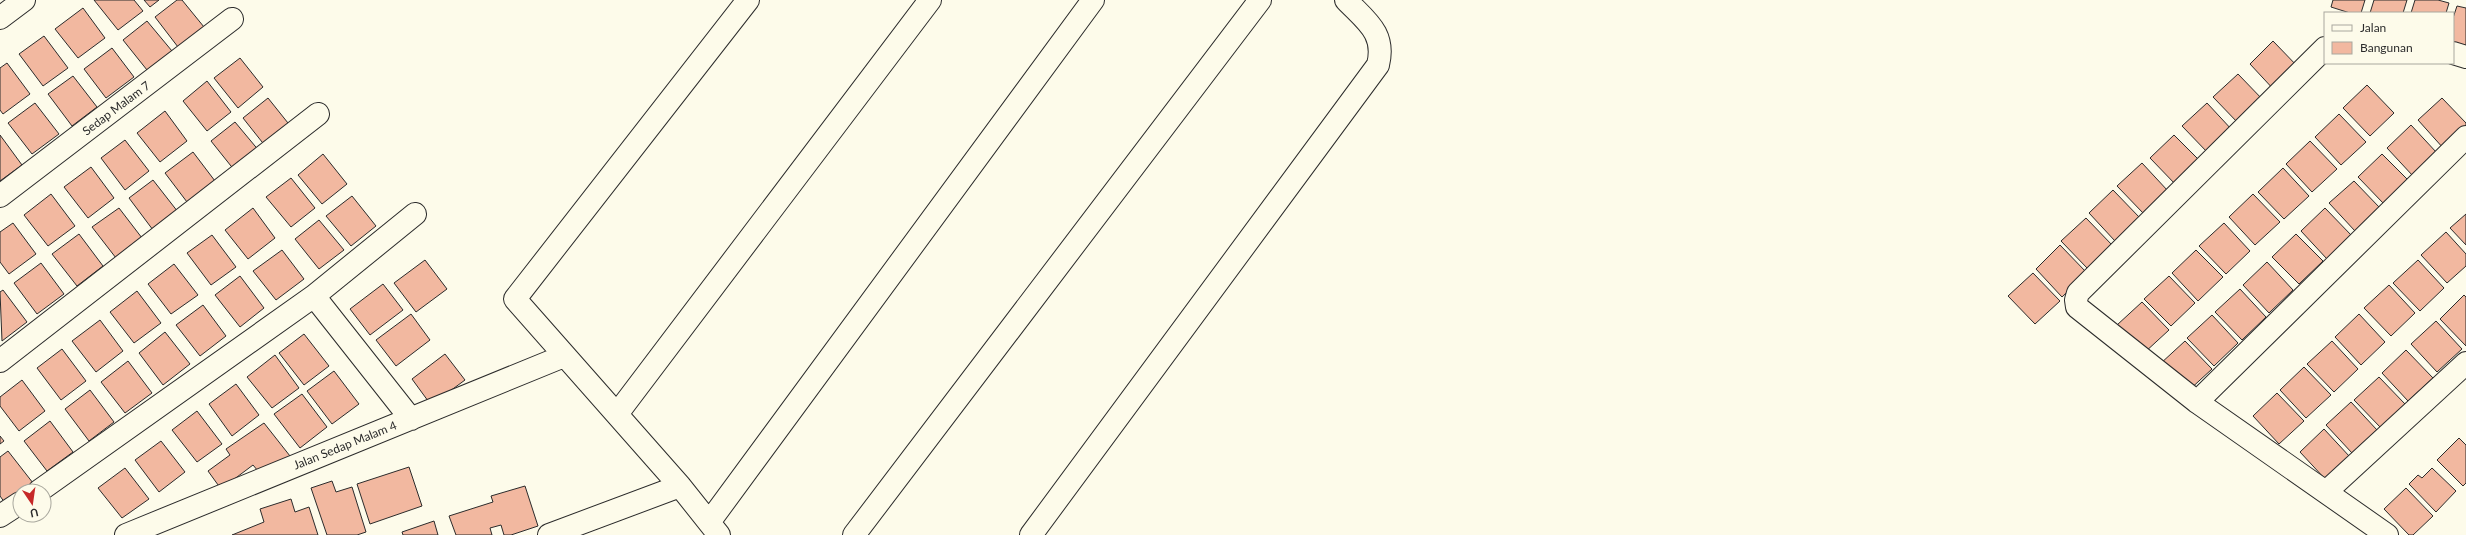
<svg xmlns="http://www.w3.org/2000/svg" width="2466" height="535" font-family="Lato,sans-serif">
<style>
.building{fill:#f2b8a0;stroke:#2b2b2b}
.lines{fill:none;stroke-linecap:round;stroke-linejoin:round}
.minor-casing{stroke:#2b2b2b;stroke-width:24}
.minor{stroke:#fdfbea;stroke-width:22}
.labels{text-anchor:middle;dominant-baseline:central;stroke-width:3;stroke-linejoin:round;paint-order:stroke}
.street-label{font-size:12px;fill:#2b2b2b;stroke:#fdfbea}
</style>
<rect width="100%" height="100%" fill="#fdfbea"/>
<path class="building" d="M94 0H134L143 11 118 30Z
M144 0H159L150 7Z
M177 0H182L204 27 178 47 155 17Z
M2333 0H2365L2361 13H2350L2331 7Z
M2374 0H2407L2403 13H2370Z
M2415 0H2438L2449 3 2446 13H2411Z
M2457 6 2466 8V51L2453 47V18Z
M83 8 105 38 78 58 55 29Z
M147 21 172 51 147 70 123 40Z
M44 36 68 68 43 86 19 54Z
M2273 41 2300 69 2276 92 2250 64Z
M112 48 134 77 106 98 84 69Z
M240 58 263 87 238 108 214 78Z
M7 63 30 94 3 114 0 110V68Z
M2238 74 2265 102 2240 125 2213 97Z
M73 76 97 107 72 126 48 94Z
M207 81 231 112 207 131 183 101Z
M2367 85 2394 113 2370 136 2343 108Z
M268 98 292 128 266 147 243 118Z
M2442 98 2466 123V128L2444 149 2418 120Z
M35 103 59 134 32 154 8 123Z
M2207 103 2233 131 2209 154 2182 126Z
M165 111 187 141 160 162 137 133Z
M2339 114 2366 142 2341 165 2315 137Z
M235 122 260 152 235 171 211 141Z
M2411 125 2437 153 2413 176 2387 148Z
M0 135 22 165 0 181Z
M2174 135 2201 162 2177 186 2150 158Z
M125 140 149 171 125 190 101 158Z
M2310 141 2337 169 2312 192 2286 164Z
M193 152 215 181 187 202 165 173Z
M323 154 347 184 322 204 298 175Z
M2382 154 2409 181 2384 204 2358 177Z
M2142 163 2168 191 2144 214 2117 186Z
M91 167 114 198 88 218 64 187Z
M2283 168 2309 196 2284 219 2258 192Z
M291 178 315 208 291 227 266 197Z
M153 180 178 212 153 230 129 198Z
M2354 181 2380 208 2355 231 2329 203Z
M2113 190 2140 218 2115 241 2089 213Z
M51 194 75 226 48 246 24 215Z
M2253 194 2280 222 2255 245 2229 217Z
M352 196 376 226 351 246 326 216Z
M119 208 142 238 116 258 92 227Z
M253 208 275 238 248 259 225 230Z
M2325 208 2352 236 2327 259 2301 231Z
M2466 214V245L2450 228Z
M2086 218 2113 246 2088 269 2061 241Z
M319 220 344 250 319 269 295 239Z
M13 223 36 254 9 274 0 262V232Z
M2224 223 2250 251 2226 274 2199 246Z
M2446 232 2466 254V266L2447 283 2421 255Z
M79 234 103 266 77 286 52 254Z
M2296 234 2323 261 2299 284 2272 257Z
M212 235 236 267 211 285 187 253Z
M2060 245 2087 273 2062 297 2036 269Z
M282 250 304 279 276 300 253 271Z
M2196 250 2223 277 2198 301 2172 273Z
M425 260 447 289 416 312 394 283Z
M2418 260 2444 288 2420 311 2393 283Z
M2267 262 2293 290 2269 313 2243 285Z
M41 263 64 294 37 314 14 283Z
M174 264 198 295 171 314 148 284Z
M2033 273 2060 301 2035 324 2008 296Z
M240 276 264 308 240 327 215 295Z
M2169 276 2195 303 2171 326 2144 299Z
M383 284 403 310 370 335 350 309Z
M2389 285 2415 313 2391 336 2364 308Z
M2240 289 2266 317 2242 340 2215 312Z
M3 290 27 322 2 341 0 292Z
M137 291 161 323 134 343 110 312Z
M2464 295 2466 297V346L2440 319Z
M2142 302 2169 330 2144 353 2117 325Z
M203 305 226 336 200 356 176 325Z
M411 314 430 340 396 366 376 340Z
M2359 314 2385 342 2361 365 2335 337Z
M2212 315 2238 343 2214 366 2187 338Z
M100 320 123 351 96 372 72 341Z
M2436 321 2462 349 2437 372 2411 344Z
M165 332 190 364 163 385 139 353Z
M304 334 329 366 304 385 279 353Z
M2185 341 2212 369 2187 392 2160 364Z
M2332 341 2358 369 2334 392 2307 364Z
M62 349 86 381 61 400 37 368Z
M2406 350 2433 378 2408 401 2382 373Z
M445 354 465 380 431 405 412 379Z
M275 355 299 388 272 408 247 377Z
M128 361 152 393 125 413 101 382Z
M2304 367 2331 395 2306 418 2280 390Z
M334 371 359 404 332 424 307 391Z
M2379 377 2405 404 2381 428 2354 400Z
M22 380 45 411 19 431 0 406V397Z
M236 384 259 415 232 436 209 404Z
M90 390 114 422 89 441 65 409Z
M2277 393 2304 421 2279 444 2253 416Z
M302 394 327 427 300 448 274 414Z
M2351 402 2377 430 2352 453 2326 425Z
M197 411 222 444 197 462 172 430Z
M50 421 73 452 47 471 24 441Z
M264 423 290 456 263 477 253 465 221 489 208 471 230 455 226 449Z
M2324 429 2350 457 2326 480 2300 452Z
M0 436 4 441 0 444Z
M2459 438 2466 445V483L2463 486 2437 460Z
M161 441 185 472 159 492 135 460Z
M8 451 33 483 5 503 0 496V457Z
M409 467 422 506 370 524 357 484Z
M125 468 149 499 122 518 98 488Z
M2432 468 2456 491 2436 512 2409 484 2418 475 2422 478Z
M332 481 336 492 352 487 366 532 357 535H327L311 488Z
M525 486 538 526 511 535H504L501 525 490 528 492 535H456L449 516 493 502 491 496Z
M2406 488 2433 516 2413 535H2409L2384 509Z
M291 499 295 512 309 507 318 535H232L264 522 260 509Z
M434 521 438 535H403L402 532Z"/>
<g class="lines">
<g class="minor-casing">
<path id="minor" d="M0 18 24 0
M2325 48 2078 293 2076 300 2077 307 2197 402 2387 535
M2453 53 2466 57
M0 196 232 19
M314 296 411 419
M0 361 318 114
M2197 402 2466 137
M617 414 930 0
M39 491 314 296 415 214
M2327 491 2466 363
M0 516 20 503
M710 521 1093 0
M126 535 564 356
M549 535 680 486
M719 535 680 486 515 299 748 0
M854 535 1260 0
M1031 535 1378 65C1386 33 1366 21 1346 0"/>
</g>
<use href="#minor" class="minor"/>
</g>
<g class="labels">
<g class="street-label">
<text transform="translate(116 108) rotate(-37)">Sedap Malam 7</text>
<text transform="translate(345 445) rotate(-22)">Jalan Sedap Malam 4</text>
</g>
</g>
<rect x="2324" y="12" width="130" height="52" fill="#fdfbea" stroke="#a9a89e"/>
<rect x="2332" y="25" width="20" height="6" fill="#fdfbea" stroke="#a9a89e"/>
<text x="2360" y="32" font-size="12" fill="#2b2b2b">Jalan</text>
<rect x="2332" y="42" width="20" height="12" fill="#f2b8a0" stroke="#a9a89e"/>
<text x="2360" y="52" font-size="12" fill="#2b2b2b">Bangunan</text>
<g transform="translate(32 503) rotate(167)"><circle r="19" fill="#fdfbea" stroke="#a9a89e"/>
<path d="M0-3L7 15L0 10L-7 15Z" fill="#c62828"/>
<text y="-6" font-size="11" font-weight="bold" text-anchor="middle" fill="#2b2b2b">U</text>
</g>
</svg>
